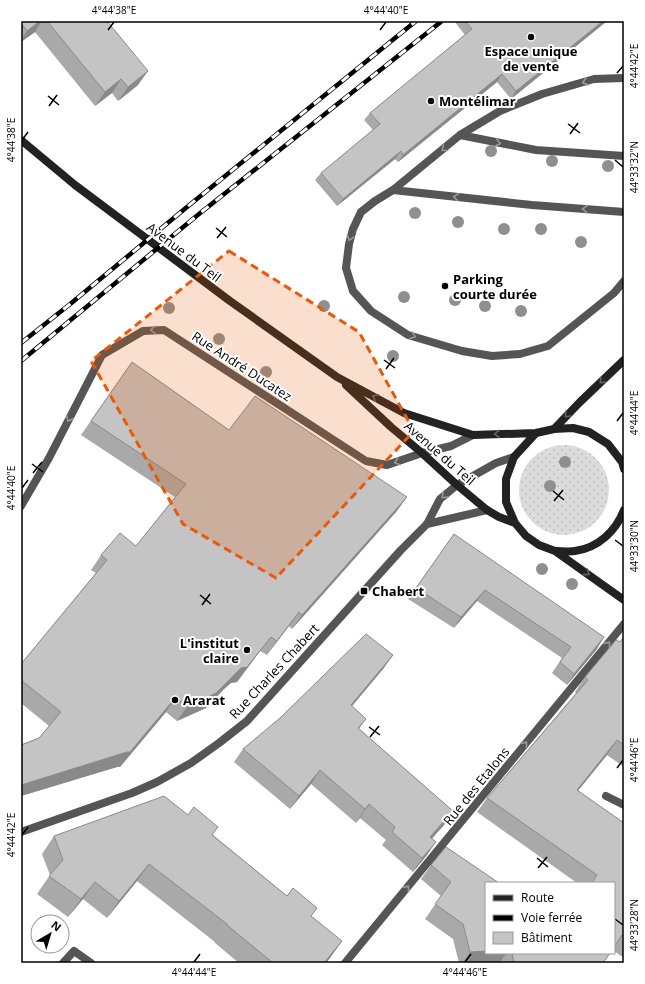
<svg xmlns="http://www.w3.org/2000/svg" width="645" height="984" font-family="'Open Sans',sans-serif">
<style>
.grass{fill:url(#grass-dots)}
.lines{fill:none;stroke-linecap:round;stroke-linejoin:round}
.lane{stroke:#555;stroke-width:8}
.street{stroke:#555;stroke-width:8}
.secondary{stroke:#222;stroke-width:8}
.rail-casing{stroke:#000;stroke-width:4.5}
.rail{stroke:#fff;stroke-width:3;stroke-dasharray:9;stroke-linecap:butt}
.tree{fill:#8f8f8f}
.wall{fill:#a9a9a9}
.shaded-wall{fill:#898989}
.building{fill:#c4c4c4;stroke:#898989}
.oneway{stroke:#999}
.oneway2{stroke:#646464}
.marked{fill:#e8590c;fill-opacity:0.2;stroke:#e8590c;stroke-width:3;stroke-dasharray:8 5;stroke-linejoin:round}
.ticks{fill:none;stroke:#000;stroke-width:1.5}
.poi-dot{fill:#000;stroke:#fff;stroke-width:1.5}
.labels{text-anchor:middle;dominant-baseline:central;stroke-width:4;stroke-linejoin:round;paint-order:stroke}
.poi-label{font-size:13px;font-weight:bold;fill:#000;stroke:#fff;text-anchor:start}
.street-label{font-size:13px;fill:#000;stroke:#fff}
.neatline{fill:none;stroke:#000;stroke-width:1.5}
.ticks-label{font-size:10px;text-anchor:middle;fill:#000}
</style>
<defs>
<pattern id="grass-dots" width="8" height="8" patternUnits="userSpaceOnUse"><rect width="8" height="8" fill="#dcdcdc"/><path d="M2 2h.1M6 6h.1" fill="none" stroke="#bbb" stroke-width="1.8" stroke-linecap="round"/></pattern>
</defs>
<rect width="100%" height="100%" fill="#fff"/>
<path class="grass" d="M519 490a45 45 0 1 1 90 0a45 45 0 1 1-90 0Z"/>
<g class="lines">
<path class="lane" d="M460 135 536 150 624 156
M393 190 460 135 500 111 542 94 594 79 624 78
M624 212 532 205 393 190 375 201 361 212 353 229 349 244 346 268 353 291 371 311 408 335 462 351 492 356 520 354 548 346 614 293 624 281
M606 796 624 805"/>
<path class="street" d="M21 506 49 458 102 355 143 331 164 330 366 461 387 465 422 453 451 446 473 435
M427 524 487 510
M21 832 132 793 157 782 191 763 219 743 247 721 364 591 401 550 427 524 440 499 457 485 496 463 514 457
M63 963 74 951 91 963
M345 963 624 624"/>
<path class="secondary" d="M21 140 75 185 230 301 337 377 404 413 473 435 536 433 554 429 573 428 589 432 608 444 622 462 624 469
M346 385 391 427 422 453 457 485 487 510 499 517 515 523
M554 429 580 402 624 360
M536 433 514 457 506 479V502L515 523 526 536 539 545 555 551 624 600
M556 551C562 551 569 552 575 551 598 548 616 531 624 510"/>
<g class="rail-casing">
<path id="rail" d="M21 343 69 305 187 207 416 21
M21 361 199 214 442 21"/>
</g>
<use href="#rail" class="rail"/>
</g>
<g class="tree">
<circle cx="491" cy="151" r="6"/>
<circle cx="552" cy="161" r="6"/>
<circle cx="608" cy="166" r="6"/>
<circle cx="415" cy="213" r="6"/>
<circle cx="458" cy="222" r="6"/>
<circle cx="504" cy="229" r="6"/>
<circle cx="541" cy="229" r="6"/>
<circle cx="581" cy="242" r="6"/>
<circle cx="404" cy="297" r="6"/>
<circle cx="455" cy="300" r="6"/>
<circle cx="324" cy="306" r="6"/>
<circle cx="485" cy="306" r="6"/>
<circle cx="169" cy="308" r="6"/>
<circle cx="521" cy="311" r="6"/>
<circle cx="219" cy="339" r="6"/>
<circle cx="393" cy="356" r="6"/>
<circle cx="266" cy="372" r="6"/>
<circle cx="565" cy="462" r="6"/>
<circle cx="550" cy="486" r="6"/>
<circle cx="542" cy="569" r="6"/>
<circle cx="572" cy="584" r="6"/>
</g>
<path class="wall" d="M21 21H107L138 85 118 101 112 93 95 106 35 32 21 42Z
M454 21H607L511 99 497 82 398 162 395 159 337 206 315 180 321 173 373 130 364 120 370 113 465 35Z
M132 362 229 430 407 497 396 512 292 629 289 626 267 655 260 651 237 682 231 683 224 689 206 708 177 721 166 712 120 767H117L21 796V745L39 738 49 726 21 703V664L96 573 91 570 101 555 136 546 175 497 81 435Z
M454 534 597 649 567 685 552 673 562 658 477 601 454 628 408 599Z
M624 637V767L607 755 578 791 624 823V958L614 951V883H577L477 812 487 798 576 693 575 692 585 677Z
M393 655 383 669 352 706 366 719 359 729 453 811 444 825 432 838 427 855 413 872 382 845 386 840 360 818 356 823 311 784 290 809 234 762 243 749Z
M213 835 287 896 317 908 311 916 342 941 326 963H239L215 943V942L137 881 107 918 83 899 68 917 37 894 50 875 42 854 54 836Z
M431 865 499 883 486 953H610L603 963H500V962L495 963H459L453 939 425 919 441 896 421 879Z"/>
<path class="shaded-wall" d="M40 21H42L35 32 21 42V40L27 31Z
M603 21H607L511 99 516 91Z
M148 71 138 85 118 101 128 87Z
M502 74 497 82 398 162 403 155Z
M121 79 112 93 95 106 105 92Z
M401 151 395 159 337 206 343 199Z
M407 497 396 512 292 629 302 615Z
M485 590 477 601 454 628 461 617Z
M299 612 289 626 267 655 277 641Z
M271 637 260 651 237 682 231 683 224 689 206 708 177 721 187 707 234 675Z
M604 637 597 649 567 685 574 674Z
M393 655 383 669 341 719 351 705Z
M176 697 166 712 120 767H117L21 796V785Z
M617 740 607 755 566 805 577 790Z
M320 770 311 784 290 809 299 796Z
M369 804 360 818 356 823 365 809Z
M453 811 444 825 421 851 430 837Z
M436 842 427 855 413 872 422 858Z
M149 864 137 881 107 918 119 901Z
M95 882 83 899 68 917 81 899Z
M342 941 330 958 326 963H324Z
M486 951V953H507L500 962 495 963H463L470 952Z"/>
<path class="building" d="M21 21H40L27 31 21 23Z
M47 21H107L148 71 128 87 121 79 105 92Z
M465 21H603L516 91 502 74 403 155 401 151 343 199 321 173 380 124 370 113 472 29Z
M132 362 229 430 255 396 407 497 302 615 299 612 277 641 271 637 247 667 241 668 216 693 187 707 176 697 130 752H127L21 785V760L22 759 21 757V745L39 738 61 712 21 680V664L107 560 101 555 120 533 136 546 186 484 91 421Z
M454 534 604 637 574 674 560 662 571 647 485 590 461 617 416 588Z
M366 634 393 655 351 705 366 719 358 728 453 811 430 837 436 842 422 858 392 832 395 827 369 804 365 809 320 770 299 796 243 749 280 718Z
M624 637V745L617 740 577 790 624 823V936L622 935 614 947V883H592L597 875 487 798 588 680 585 677 616 640 620 642Z
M164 796 188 815 194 807 218 827 212 835 287 896 293 888 317 908 311 916 342 941 324 963H273L227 925V924L149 864 119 901 95 882 81 899 49 876 63 860 54 836Z
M446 847 499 883H486V951L470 952 463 924 435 904 451 882 431 865Z
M512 953H610L603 963H514Z"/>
<defs><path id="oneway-chevron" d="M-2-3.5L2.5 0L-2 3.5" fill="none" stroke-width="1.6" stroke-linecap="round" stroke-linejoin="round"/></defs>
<g class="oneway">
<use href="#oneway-chevron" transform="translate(585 82) rotate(164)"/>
<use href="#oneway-chevron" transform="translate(498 143) rotate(11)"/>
<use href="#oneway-chevron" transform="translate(444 149) rotate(141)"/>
<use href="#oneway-chevron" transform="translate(456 197) rotate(-174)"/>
<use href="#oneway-chevron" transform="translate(585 209) rotate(-176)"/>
<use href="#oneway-chevron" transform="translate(350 238) rotate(105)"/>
<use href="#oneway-chevron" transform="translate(153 330) rotate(178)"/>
<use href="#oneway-chevron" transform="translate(413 336) rotate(20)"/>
<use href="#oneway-chevron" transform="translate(69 419) rotate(117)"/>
<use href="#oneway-chevron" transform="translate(397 462) rotate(161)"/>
<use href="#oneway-chevron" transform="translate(444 496) rotate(135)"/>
<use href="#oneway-chevron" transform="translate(608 644) rotate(-51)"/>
<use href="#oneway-chevron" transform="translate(525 744) rotate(-51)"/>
<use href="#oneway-chevron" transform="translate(407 888) rotate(-51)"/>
</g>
<g class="oneway2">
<use href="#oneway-chevron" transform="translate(602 381) rotate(136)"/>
<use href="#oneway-chevron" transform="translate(375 397) rotate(-151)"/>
<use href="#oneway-chevron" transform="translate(567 415) rotate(135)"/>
<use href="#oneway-chevron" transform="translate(497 434) rotate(179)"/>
<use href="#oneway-chevron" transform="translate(587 573) rotate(36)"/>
</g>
<path class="marked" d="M229 251 359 332 414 431 276 578 183 524 91 361Z"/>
<path class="ticks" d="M108 30 114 22M380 30 386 22M617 73 623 66M48 96 59 105M49 106 57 95M568 124 580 133M570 134 578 123M22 140 28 132M615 160 623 167M216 228 227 237M217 238 226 227M384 360 395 368M386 369 394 358M617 421 623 413M32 464 43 472M33 473 42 462M22 488 28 480M553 491 564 500M554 501 563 490M615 540 623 546M200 595 211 604M202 605 210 594M369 727 380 735M370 737 379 726M617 768 623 760M22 835 28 827M537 858 548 867M538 868 547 857M615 919 623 925M194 962 200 954M465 962 471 954"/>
<g class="poi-dot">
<circle cx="531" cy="37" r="4"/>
<circle cx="431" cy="101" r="4"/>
<circle cx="445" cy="286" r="4"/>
<rect x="360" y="587" width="8" height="8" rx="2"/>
<circle cx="247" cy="650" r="4"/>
<circle cx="175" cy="700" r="4"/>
</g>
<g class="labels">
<g class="poi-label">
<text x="531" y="51" text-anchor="middle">Espace unique<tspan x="531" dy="15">de vente</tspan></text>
<text x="439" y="101">Montélimar</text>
<text x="453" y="279">Parking<tspan x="453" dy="15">courte durée</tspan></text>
<text x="372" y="591">Chabert</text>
<text x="239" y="643" text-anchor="end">L'institut<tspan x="239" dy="15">claire</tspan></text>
<text x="183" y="700">Ararat</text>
</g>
<g class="street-label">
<text transform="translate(184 252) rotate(37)">Avenue du Teil</text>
<text transform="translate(242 366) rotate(33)">Rue André Ducatez</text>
<text transform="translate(440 453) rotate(41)">Avenue du Teil</text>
<text transform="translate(274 671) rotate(-47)">Rue Charles Chabert</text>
<text transform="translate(476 786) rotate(-51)">Rue des Etalons</text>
</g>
</g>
<rect width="645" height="984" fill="none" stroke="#ffffff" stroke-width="44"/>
<rect x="485" y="882" width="130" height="72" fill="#ffffff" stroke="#999999"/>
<rect x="493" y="895" width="20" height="6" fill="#222222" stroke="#999999"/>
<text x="521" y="902" font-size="12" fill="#000000">Route</text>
<rect x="493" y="915" width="20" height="6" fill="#000000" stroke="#999999"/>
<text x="521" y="922" font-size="12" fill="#000000">Voie ferrée</text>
<rect x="493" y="932" width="20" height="12" fill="#c4c4c4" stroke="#999999"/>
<text x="521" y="942" font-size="12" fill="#000000">Bâtiment</text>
<g transform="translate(50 934) rotate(38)"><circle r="19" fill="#ffffff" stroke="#999999"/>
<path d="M0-3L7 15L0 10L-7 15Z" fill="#000000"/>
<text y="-6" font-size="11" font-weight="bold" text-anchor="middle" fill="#000000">N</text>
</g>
<rect x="22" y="22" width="601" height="940" class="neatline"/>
<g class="ticks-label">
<text x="114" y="14">4°44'38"E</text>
<text x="386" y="14">4°44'40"E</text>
<text transform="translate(634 66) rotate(-90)" y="4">4°44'42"E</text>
<text transform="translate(11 140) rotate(-90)" y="4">4°44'38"E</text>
<text transform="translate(634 167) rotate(-90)" y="4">44°33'32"N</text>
<text transform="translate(634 413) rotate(-90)" y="4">4°44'44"E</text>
<text transform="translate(11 488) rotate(-90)" y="4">4°44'40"E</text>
<text transform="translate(634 546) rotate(-90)" y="4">44°33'30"N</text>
<text transform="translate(634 760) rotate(-90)" y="4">4°44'46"E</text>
<text transform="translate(11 835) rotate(-90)" y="4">4°44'42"E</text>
<text transform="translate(634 925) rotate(-90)" y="4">44°33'28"N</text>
<text x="194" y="976">4°44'44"E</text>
<text x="465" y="976">4°44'46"E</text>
</g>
</svg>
